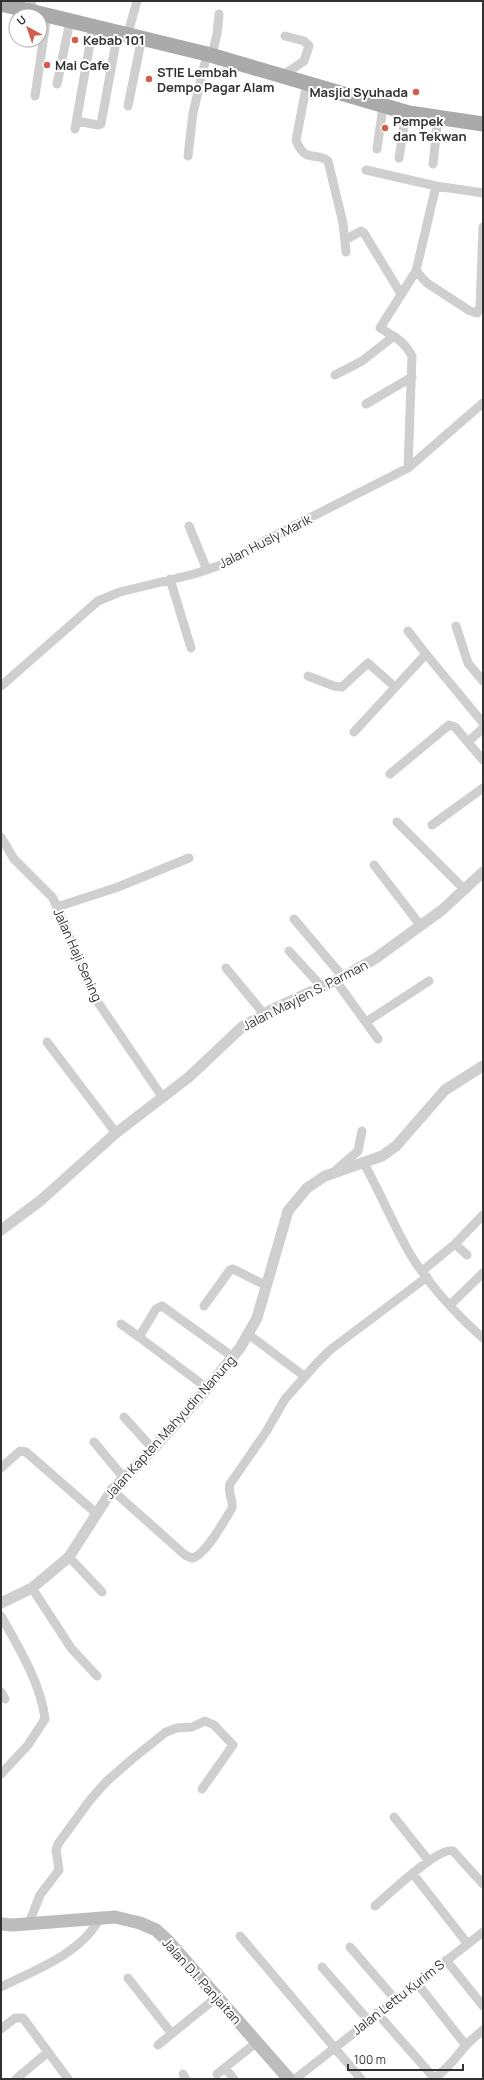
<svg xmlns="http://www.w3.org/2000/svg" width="484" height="2080" font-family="Manrope,sans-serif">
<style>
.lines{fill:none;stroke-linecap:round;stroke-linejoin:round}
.minor{stroke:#cfcfcf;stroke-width:9}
.tertiary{stroke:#cfcfcf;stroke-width:11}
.secondary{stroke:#bcbcbc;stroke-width:13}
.primary{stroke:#aaa;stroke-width:15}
.poi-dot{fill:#d15f4b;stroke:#fff;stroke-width:1.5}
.labels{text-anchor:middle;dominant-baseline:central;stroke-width:4;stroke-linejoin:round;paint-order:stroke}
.poi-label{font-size:13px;font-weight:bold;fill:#323232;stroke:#fff;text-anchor:start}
.street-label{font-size:13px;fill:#323232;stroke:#fff}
</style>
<rect width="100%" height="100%" fill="#fff"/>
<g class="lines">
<path class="minor" d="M30 11 32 1
M128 33 137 1
M212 55 217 34 219 14
M282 76 304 61 309 46 304 41 285 36
M307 83 296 140C305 164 315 151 328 161L343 223 346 252
M57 84 70 21
M35 96 47 15
M128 106 142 37
M77 121 98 125 101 124 118 31
M75 129 93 26
M377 149 383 107
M188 156 193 113 207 54
M399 158 406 113
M433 164 438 118
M366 170 436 186 483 193
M436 186 416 271 427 283 470 311 477 313 480 307 483 227
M345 240 361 231 364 233 401 294
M335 375 362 361 394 336
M366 404 412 377
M408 468 412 356C403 340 395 337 380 328L416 271
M189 526 207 570
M170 579 191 648
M456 626 468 663 483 681
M408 631 426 654
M308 676 334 686 342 687 368 663 395 687
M1 686 98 601 120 592 194 574 227 563 268 539 408 468 483 403
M354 732 426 654 483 723
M468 742 483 728
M390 774 449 725 455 727 483 760
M397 822 465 890
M432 825 483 788
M1 837 14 859 53 898 97 1001 163 1098
M374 865 421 926
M57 907 118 887 189 858
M294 919 343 977
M289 951 322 987
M226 968 264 1014
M336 981 378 1039
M366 1022 429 981
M47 1042 116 1133
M363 1162C378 1188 389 1215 403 1241 420 1275 454 1313 483 1338
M336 1170 358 1151 362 1131
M455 1244 467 1255
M422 1271 455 1244 483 1215
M450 1305 483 1273
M204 1306 230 1270 233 1269 267 1286
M121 1324 139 1337
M248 1334 304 1376
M207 1388 139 1337 156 1309 162 1306 233 1357
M124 1417 153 1449
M94 1442 124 1478
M1 1468 20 1451 26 1452 96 1513
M112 1490 185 1555 192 1558C206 1555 224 1521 232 1508 234 1500 227 1493 230 1484L266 1432 285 1399 317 1363 330 1350 427 1277
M69 1557 102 1592
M32 1588 71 1648 97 1676
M1 1616C18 1646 41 1684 45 1719L28 1745 1 1774
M1 1692 5 1699
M394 1817 429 1861
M413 1874 467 1943
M375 1906C388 1895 439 1846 453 1851L483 1884
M29 1923 40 1895 59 1870 56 1850 58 1844 90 1800 106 1782 131 1760 166 1732 177 1728 192 1727 205 1721 214 1725 233 1745 202 1789
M240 1936 361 2079
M350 1947 395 1999
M446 1960 483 2006
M322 1967 368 2020
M128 1978 172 2034
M417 1983 464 2043 467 2044 483 2030
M1 1987C35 1970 81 1954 100 1918
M377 2013 435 2079
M1 2029 15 2018H23L68 2079
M158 2045 217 1997
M225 2068 234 2079
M183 2074 186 2079
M217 2074 257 2042
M16 2079 48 2052
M295 2079 483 1932
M435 2079 452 2062 467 2044"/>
<path class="tertiary" d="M1 1230 40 1201 116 1133 189 1077 242 1027 273 1009 343 977 376 958 442 910 483 872
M1 1603 32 1588 69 1557 112 1490 153 1449 199 1398 240 1348 257 1318 288 1211 307 1188 325 1176 382 1156 396 1146 445 1090 483 1066"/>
<path class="secondary" d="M1 1924 13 1925 115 1917 140 1923 156 1930 168 1941 289 2079"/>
<path class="primary" d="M1 4 207 54 409 113 483 124"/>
</g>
<g class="poi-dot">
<circle cx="75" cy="40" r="4"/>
<circle cx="47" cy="65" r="4"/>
<circle cx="149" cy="79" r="4"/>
<circle cx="416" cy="92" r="4"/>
<circle cx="385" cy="128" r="4"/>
</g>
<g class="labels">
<g class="poi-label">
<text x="83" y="40">Kebab 101</text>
<text x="55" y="65">Mai Cafe</text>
<text x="157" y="72">STIE Lembah<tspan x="157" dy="15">Dempo Pagar Alam</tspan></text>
<text x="408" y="92" text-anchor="end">Masjid Syuhada</text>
<text x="393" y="121">Pempek<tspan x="393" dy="15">dan Tekwan</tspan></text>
</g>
<g class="street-label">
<text transform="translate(265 541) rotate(-27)">Jalan Husly Marik</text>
<text transform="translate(78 955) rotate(66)">Jalan Haji Sening</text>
<text transform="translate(305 995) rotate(-27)">Jalan Mayjen S. Parman</text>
<text transform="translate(170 1427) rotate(-48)">Jalan Kapten Mahyudin Nanung</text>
<text transform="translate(202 1981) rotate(48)">Jalan D.I. Panjaitan</text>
<text transform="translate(398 1997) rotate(-38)">Jalan Lettu Kurim S</text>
</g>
</g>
<rect width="484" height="2080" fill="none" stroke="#323232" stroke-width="4"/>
<g transform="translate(28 28) rotate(320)"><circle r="19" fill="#ffffff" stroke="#adadad"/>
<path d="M0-3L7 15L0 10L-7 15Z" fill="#d15f4b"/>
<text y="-6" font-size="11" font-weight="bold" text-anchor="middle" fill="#323232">U</text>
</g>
<path d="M348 2064v6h115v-6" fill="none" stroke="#323232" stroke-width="2"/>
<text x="354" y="2064" font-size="12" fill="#323232" stroke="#ffffff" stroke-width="3" paint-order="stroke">100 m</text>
</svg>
